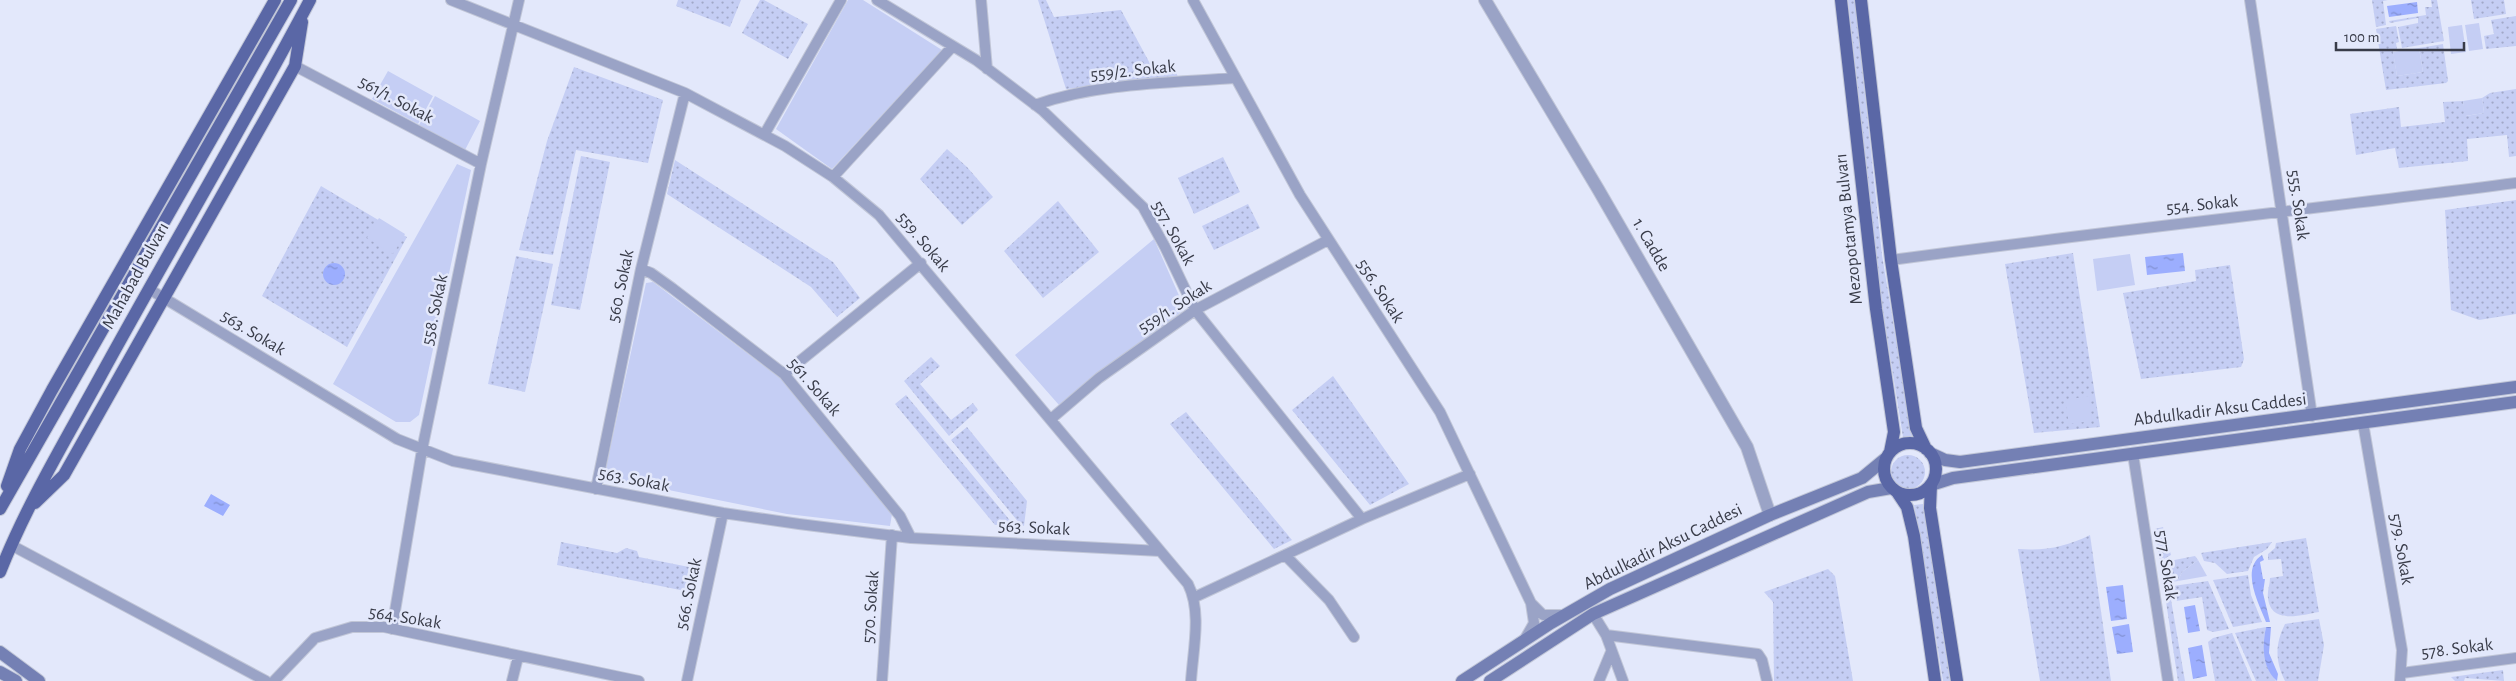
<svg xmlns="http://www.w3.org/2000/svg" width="2516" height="681" font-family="'Alegreya Sans',sans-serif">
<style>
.grass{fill:url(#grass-dots)}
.park{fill:#c5cef4}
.water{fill:url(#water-ripples)}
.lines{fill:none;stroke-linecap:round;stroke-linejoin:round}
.minor-casing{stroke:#c1c6d7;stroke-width:12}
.tertiary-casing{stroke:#c1c6d7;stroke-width:14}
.secondary-casing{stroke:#c1c6d7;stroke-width:14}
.primary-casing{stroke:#c1c6d7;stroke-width:14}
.minor{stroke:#9aa3c6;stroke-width:10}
.tertiary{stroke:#9aa3c6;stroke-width:12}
.secondary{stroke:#7480b4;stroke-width:12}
.primary{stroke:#5a67a6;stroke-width:12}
.labels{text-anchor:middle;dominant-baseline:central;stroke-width:5;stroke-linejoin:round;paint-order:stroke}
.street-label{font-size:18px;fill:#393c49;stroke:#e3e8fb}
</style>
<defs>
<pattern id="grass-dots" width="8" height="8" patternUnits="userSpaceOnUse" patternTransform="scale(1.25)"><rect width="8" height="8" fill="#c5cef4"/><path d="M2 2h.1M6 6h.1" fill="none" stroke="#a1a8c8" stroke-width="1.8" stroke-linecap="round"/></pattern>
<pattern id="water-ripples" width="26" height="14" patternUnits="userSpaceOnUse" patternTransform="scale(1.25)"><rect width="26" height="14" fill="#9caefe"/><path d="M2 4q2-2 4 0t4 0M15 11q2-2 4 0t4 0" fill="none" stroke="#808fd0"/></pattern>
</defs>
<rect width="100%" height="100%" fill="#e3e8fb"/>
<path class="grass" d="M678 0H741L730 27 676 6Z
M760 0H764L808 24 788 59 742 33Z
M1038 0H1046L1054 17 1121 10 1154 71 1176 72 1178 77 1066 89Z
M1848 0H1855L1882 255 1912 436 1903 437 1881 300Z
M2372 0H2388L2383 1 2386 25 2376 27Z
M2431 0H2437L2444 41 2402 48 2398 27 2418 23V18L2390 23 2389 21 2426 15 2425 7H2432Z
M2471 0H2504L2506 14 2474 19Z
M2516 16V46L2486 49 2484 36 2494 34 2491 20Z
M2396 26 2399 42 2396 43 2397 49 2393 50 2397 76 2423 72 2419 48 2443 44 2448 81 2446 83 2386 90 2376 29Z
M574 67 663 100 648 163 576 150 553 255 519 250 547 141Z
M2516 89V156L2509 157 2507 135 2467 139 2468 161 2399 168 2395 148 2356 155 2350 114 2399 107 2401 127 2445 122 2443 102 2463 101 2466 116 2484 113 2482 98 2490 93Z
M947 149 967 167 993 197 962 225 920 179Z
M581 156 610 162 580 310 551 305Z
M1223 157 1240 192 1194 214 1178 178Z
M675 160 833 262 860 298 837 317 811 287 667 194Z
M321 186 407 237 347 347 262 296Z
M2516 200V314L2479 320 2451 310 2445 210Z
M1058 201 1099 252 1043 298 1004 251Z
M1248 204 1260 228 1214 250 1202 226Z
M2073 253 2100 427 2034 433 2005 264Z
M516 256 553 264 525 392 488 384Z
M2230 265 2244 359 2241 367 2141 379 2123 293 2196 281 2195 270Z
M931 357 940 366 920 384 951 420 973 403 978 410 949 436 904 381Z
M1333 376 1409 484 1370 505 1292 410Z
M906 395 1013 524 995 525 895 404Z
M1186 412 1292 540 1274 549 1170 424Z
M967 427 1027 501 1024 526 1020 524 951 440Z
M1891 472a17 17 0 1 1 34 0a17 17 0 1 1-34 0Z
M1923 504 1950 681H1943L1914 505Z
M2163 527 2171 555 2164 559 2185 681H2178L2155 529Z
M2090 535 2111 681H2040L2018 549C2044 551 2066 547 2090 535Z
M2306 538 2319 612C2301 615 2271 625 2268 598 2267 591 2270 585 2270 578L2283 576 2281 559 2268 560V554L2275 548 2276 543Z
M561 542 617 553 626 548 637 551 639 557 694 568 690 592 557 565Z
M2272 542 2267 549 2254 557 2248 571 2227 574 2215 563 2204 561 2201 553Z
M2195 556 2198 560 2182 572 2178 581 2172 582 2169 561Z
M1828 569 1835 576 1853 681H1774L1773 602 1764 592Z
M2248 575 2251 595 2262 622 2233 627 2213 580Z
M2208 581 2229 629 2213 632 2207 630 2202 597 2176 601 2173 586Z
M2319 619 2324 645 2318 681H2285C2275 661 2275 644 2285 624Z
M2266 627C2262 646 2265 665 2276 681H2256L2235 633Z
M2232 633 2252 681H2215L2208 642 2213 638Z
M2503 670 2504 681 2465 678 2464 681H2455L2451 677Z"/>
<path class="park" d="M848 0H863L942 50 832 169 776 129Z
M2479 23 2483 49 2469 51 2465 25Z
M2462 25 2466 52 2451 54 2448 27Z
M2419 48 2423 72 2397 76 2393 52Z
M388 71 433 96 418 124 372 99Z
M435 96 480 121 465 150 419 125Z
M2482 98 2484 113 2465 116 2463 101Z
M457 164 471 170 419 415 410 422H396L333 384Z
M379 218 405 234 393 254 367 238Z
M1154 239 1185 309 1059 405 1015 355Z
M2130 254 2135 285 2097 291 2093 259Z
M653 282 784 381 892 514 890 526 787 514 604 477 646 283Z
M2089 396 2092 421 2069 424 2065 400Z
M2198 560 2207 576 2178 581 2182 572Z"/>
<path class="water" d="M2417 2 2418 13 2389 17 2387 6Z
M2183 253 2185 271 2147 275 2145 257Z
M323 274a11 11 0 1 1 22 0a11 11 0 1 1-22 0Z
M211 494 230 505 223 516 204 506Z
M2262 555 2264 560 2260 562 2263 579H2265L2263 593 2270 622H2266C2259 604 2240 569 2262 555Z
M2123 585 2127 619 2111 621 2106 587Z
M2195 605 2200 631 2188 633 2184 607Z
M2129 624 2133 652 2117 654 2112 627Z
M2266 627H2271L2269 653 2278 674 2277 681C2262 668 2262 646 2266 627Z
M2202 645 2207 676 2193 679 2188 648Z"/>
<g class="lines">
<g class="minor-casing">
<path id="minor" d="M451 0 685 93 785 146 833 177 879 215 1188 584C1202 612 1193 650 1191 681
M877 0 976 60 1042 110 1143 207 1165 247 1195 310 1362 519
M981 0 987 69
M1193 0 1300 195 1440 412 1531 603
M2250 0 2312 416
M295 66 481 164
M1035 105C1098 83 1169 83 1235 78
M764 135 841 0
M833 177 952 47
M1891 260C2099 232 2308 210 2516 183
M641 269 651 273 672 288 784 374 900 516 911 538
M149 289 397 439 453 461 723 513 799 524 911 538 1160 551
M784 374 921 263
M1051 419 1099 378 1195 310 1328 240
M2363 423 2402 650 2400 681
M2133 454 2168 681
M596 489 641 269 685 93
M11 545 266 681
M1285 555 1329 600 1354 637
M1195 597 1362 519 1470 474
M1593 614 1606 635 1623 681
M392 629 422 450 481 164 519 0
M1606 635 1758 654 1762 660 1767 681
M1526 637 1534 623 1531 603 1543 615H1562
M2402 673 2516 658
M274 681 315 638 352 627H384L639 681
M512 681 518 657
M687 681 723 513
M882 681 892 535
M1599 681 1611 652"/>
</g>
<g class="tertiary-casing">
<path id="tertiary" d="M1485 0 1598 189 1747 447 1770 515"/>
</g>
<g class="secondary-casing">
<path id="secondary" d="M1930 453 1945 460 1960 462 2516 387
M1931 485 1953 478 2516 402
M0 652 39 681
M0 672 16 681
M1462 681 1551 623 1610 589 1770 515 1862 478 1885 459
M1490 681 1593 614 1868 492 1891 488"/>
</g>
<g class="primary-casing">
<path id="primary" d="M1841 0 1876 309 1894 432 1890 452
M1861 0 1891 260 1916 428 1926 449
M1884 469a26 26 0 1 1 52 0a26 26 0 1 1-52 0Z
M1931 485 1930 508 1957 681
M7 486 20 449 52 390 275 0
M1897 492 1907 507 1914 536 1935 681
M35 503 64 475 295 66 302 22
M0 509 291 0
M0 572C27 504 65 441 100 377 169 251 243 127 310 0"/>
</g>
<use href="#minor" class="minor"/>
<use href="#tertiary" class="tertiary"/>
<use href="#secondary" class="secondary"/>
<use href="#primary" class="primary"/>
</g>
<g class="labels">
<g class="street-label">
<text transform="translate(1133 71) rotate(-6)">559/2. Sokak</text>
<text transform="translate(396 100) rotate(28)">561/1. Sokak</text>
<text transform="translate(2202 205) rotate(-6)">554. Sokak</text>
<text transform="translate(2298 205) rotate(82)">555. Sokak</text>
<text transform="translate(1849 229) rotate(-96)">Mezopotamya Bulvarı</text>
<text transform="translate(1173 233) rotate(61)">557. Sokak</text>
<text transform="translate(923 242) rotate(50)">559. Sokak</text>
<text transform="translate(1651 245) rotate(60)">1. Cadde</text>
<text transform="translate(136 276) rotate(-61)">Mahabad Bulvarı</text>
<text transform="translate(621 286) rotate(-78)">560. Sokak</text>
<text transform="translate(1380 291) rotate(57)">556. Sokak</text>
<text transform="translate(1175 307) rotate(-33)">559/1. Sokak</text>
<text transform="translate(435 310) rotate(-78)">558. Sokak</text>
<text transform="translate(253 333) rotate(31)">563. Sokak</text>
<text transform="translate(814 387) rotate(49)">561. Sokak</text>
<text transform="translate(2220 410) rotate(-7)">Abdulkadir Aksu Caddesi</text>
<text transform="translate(634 480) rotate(11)">563. Sokak</text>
<text transform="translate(1034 528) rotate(3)">563. Sokak</text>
<text transform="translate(1663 547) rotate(-26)">Abdulkadir Aksu Caddesi</text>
<text transform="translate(2401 549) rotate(80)">579. Sokak</text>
<text transform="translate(2166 565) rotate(81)">577. Sokak</text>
<text transform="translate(689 594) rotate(-78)">566. Sokak</text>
<text transform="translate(871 607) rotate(-86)">570. Sokak</text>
<text transform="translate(405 618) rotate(9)">564. Sokak</text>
<text transform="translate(2457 649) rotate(-7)">578. Sokak</text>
</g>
</g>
<path d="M2336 42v8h128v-8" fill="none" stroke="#393c49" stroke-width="2.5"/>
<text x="2344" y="42" font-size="15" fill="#393c49" stroke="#e3e8fb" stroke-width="4" paint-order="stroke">100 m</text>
</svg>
